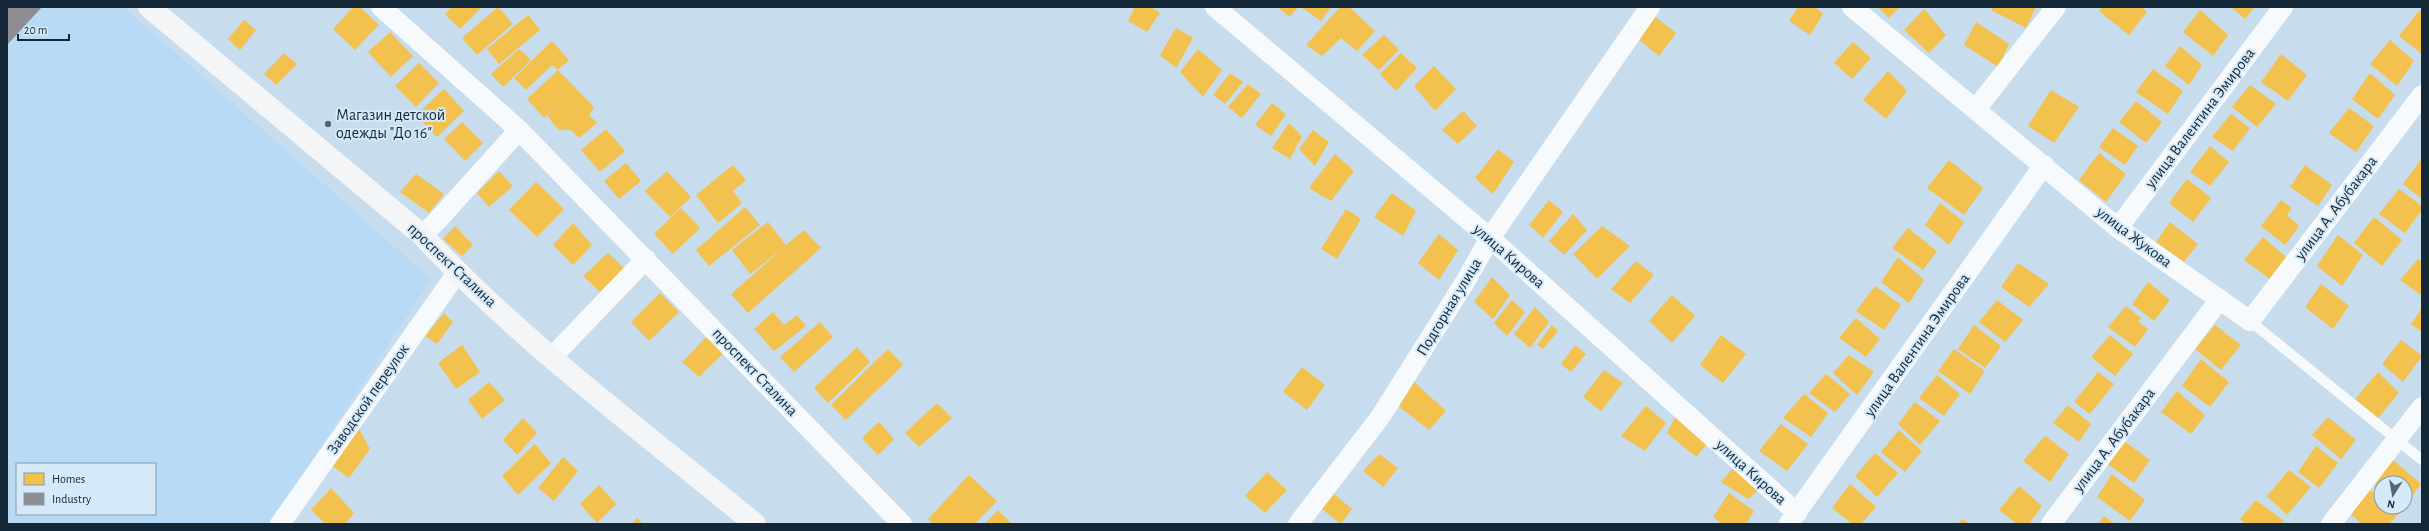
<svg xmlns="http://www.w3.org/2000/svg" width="2429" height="531" font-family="'Alegreya Sans',sans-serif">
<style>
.built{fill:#b8daf5;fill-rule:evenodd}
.homes{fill:#f2c14e}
.industry{fill:#8d8d92}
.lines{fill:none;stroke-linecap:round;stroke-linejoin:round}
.lane{stroke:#f7fafc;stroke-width:10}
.street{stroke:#f7fafc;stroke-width:20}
.secondary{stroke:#f3f5f6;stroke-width:22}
.poi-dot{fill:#536676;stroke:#d5e9f8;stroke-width:1.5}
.labels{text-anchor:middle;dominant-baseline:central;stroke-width:4;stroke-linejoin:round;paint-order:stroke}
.poi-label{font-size:16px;fill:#142736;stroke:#d5e9f8;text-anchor:start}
.street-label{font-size:16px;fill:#142736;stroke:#d5e9f8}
</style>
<rect width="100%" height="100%" fill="#c7dced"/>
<path class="built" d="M7 7H124L431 279 270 524H7ZM17 464H155V514H17Z"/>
<path class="homes" d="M353 7H360L379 25 355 50 333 29Z
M452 7H482L460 29 445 14Z
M498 7 513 24 477 55 462 38Z
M1135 7H1151L1160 13 1147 32 1128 21Z
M1277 7H1298L1290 17Z
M1301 7H1331L1321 21Z
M1340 7H1349L1375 31 1357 51 1341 38 1322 56 1306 45Z
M1798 7H1815L1823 14 1810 35 1789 21Z
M1878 7H1900L1889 18Z
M1993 7H2036L2026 28 1991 10Z
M2103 7H2141L2147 12 2129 35 2099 11Z
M2231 7H2253L2254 8 2245 19Z
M1924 9 1946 35 1929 53 1904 30Z
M2200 10 2228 35 2213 56 2183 32Z
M2419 11 2422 13V54L2399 36Z
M528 15 540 30 499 64 487 49Z
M1654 16 1676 33 1659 56 1637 38Z
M244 20 256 30 240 50 228 39Z
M1976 22 2009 44 1998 67 1964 45Z
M1176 28 1193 38 1176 68 1160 55Z
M390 32 413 56 391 77 368 52Z
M1384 35 1399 50 1379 70 1362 55Z
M2390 40 2414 61 2397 86 2370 64Z
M552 41 569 60 558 70 552 65 526 90 514 78Z
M1853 42 1871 58 1852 79 1834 63Z
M2180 46 2202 65 2189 85 2165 66Z
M519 49 531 60 503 87 491 74Z
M1198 49 1222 70 1203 97 1180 72Z
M284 53 297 64 276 85 264 74Z
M1401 53 1417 68 1396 91 1380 74Z
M2281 54 2307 75 2288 101 2261 82Z
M419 63 439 83 416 107 395 86Z
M1434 66 1456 89 1435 111 1414 86Z
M2153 69 2183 91 2168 114 2136 92Z
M558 70 594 107 589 115 597 123 579 138 571 130H559L547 116 559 104 544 118 527 99Z
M1888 71 1907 91 1886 119 1863 100Z
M1230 73 1243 82 1225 104 1213 95Z
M2370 73 2395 95 2378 119 2352 99Z
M1248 84 1261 94 1242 118 1228 107Z
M2250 85 2276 104 2257 127 2232 107Z
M444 89 464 111 437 137 416 115Z
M2051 90 2079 107 2054 143 2028 126Z
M2136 101 2162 122 2146 143 2119 122Z
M1272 103 1286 114 1271 136 1255 125Z
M2349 108 2374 126 2356 152 2329 133Z
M1463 111 1477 126 1458 144 1442 130Z
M2231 114 2250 128 2233 151 2212 137Z
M462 122 483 143 465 161 444 139Z
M1289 123 1302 136 1290 159 1272 148Z
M2113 128 2138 146 2125 165 2099 147Z
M606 129 625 151 600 172 581 150Z
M1313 130 1329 142 1315 166 1299 149Z
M2210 146 2229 162 2210 186 2190 172Z
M1498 149 1514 162 1493 194 1475 178Z
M2099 153 2126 174 2106 202 2079 180Z
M1335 154 1354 171 1331 201 1309 188Z
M2422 158V199L2403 184Z
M1949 160 1983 188 1964 215 1927 188Z
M626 163 641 181 619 199 604 181Z
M733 165 746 180 733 191 742 203 718 223 696 195Z
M2305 165 2332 185 2318 206 2290 187Z
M499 171 513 186 489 207 477 193Z
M667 171 691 197 670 217 645 191Z
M416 174 444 194 429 213 400 192Z
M2187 179 2211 198 2193 222 2169 203Z
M536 182 564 209 537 237 509 210Z
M2399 189 2422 206V210L2405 233 2379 214Z
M1392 193 1416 211 1403 236 1374 217Z
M1549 200 1563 212 1543 238 1529 225Z
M2281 200 2292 208 2287 215 2299 226 2285 245 2261 226Z
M1940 203 1964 222 1949 245 1925 225Z
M745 207 760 225 709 266 696 250Z
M681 208 700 228 673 254 654 234Z
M1346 209 1361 219 1337 259 1321 249Z
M1573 214 1587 230 1564 255 1549 241Z
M2374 217 2402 240 2382 266 2354 243Z
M768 222 786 245 804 230 821 248 748 313 731 294 785 247 750 274 732 250Z
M2170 222 2198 244 2184 262 2156 242Z
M573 223 592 245 573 265 553 245Z
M455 226 473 245 462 256 443 239Z
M1602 226 1630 246 1597 279 1573 254Z
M1908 228 1937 251 1923 270 1892 248Z
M1439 234 1458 250 1439 280 1418 263Z
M2338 235 2363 255 2342 286 2317 266Z
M2263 237 2287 258 2270 279 2244 260Z
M608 253 624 268 600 292 583 276Z
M1898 257 1924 280 1909 303 1881 282Z
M2418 259 2422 262 2421 295 2400 280Z
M1636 261 1654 275 1630 303 1611 289Z
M2018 263 2049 284 2029 307 2001 287Z
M1492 277 1510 295 1493 319 1474 302Z
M2148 282 2170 300 2154 321 2132 304Z
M2321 284 2349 306 2333 329 2305 307Z
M1875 286 1901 305 1884 330 1856 311Z
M660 293 679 312 649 341 631 322Z
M1672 295 1695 316 1672 343 1649 321Z
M1512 300 1525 312 1507 336 1494 323Z
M1997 300 2023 320 2005 342 1979 322Z
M2126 306 2141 318 2138 322 2148 329 2135 347 2108 327Z
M1535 307 1549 322 1530 348 1514 334Z
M2422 308V332L2411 324Z
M773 312 784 325 797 315 806 326 774 351 754 329Z
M444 313 453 322 437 344 425 336Z
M1856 318 1880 339 1866 357 1839 338Z
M820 322 833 337 794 372 780 357Z
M1552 325 1558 331 1543 349 1537 345Z
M1974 325 2001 346 1985 368 1958 349Z
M2215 325 2241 345 2221 370 2195 349Z
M708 335 726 351 699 377 682 362Z
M1721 335 1746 354 1723 383 1700 365Z
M2110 335 2133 354 2115 376 2091 357Z
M2401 340 2422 356 2403 382 2382 364Z
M462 345 480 372 456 389 438 363Z
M1575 345 1586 354 1571 372 1561 364Z
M857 347 870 362 828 403 814 388Z
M888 349 903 365 846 420 831 405Z
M1954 349 1985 371 1970 394 1938 371Z
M1849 355 1874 372 1857 395 1833 373Z
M2201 359 2229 382 2210 407 2182 386Z
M1302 367 1325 385 1307 410 1283 392Z
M1604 370 1623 383 1601 411 1583 397Z
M2098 372 2114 384 2090 414 2074 402Z
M2378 372 2399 393 2378 418 2355 399Z
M1826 374 1850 394 1835 412 1809 393Z
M1937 375 1960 394 1944 416 1919 398Z
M1412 380 1446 411 1429 430 1396 404Z
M489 382 505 400 482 419 468 400Z
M2177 391 2205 415 2191 434 2161 412Z
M1804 394 1828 413 1811 437 1783 418Z
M1915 402 1940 421 1920 445 1898 424Z
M937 403 952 418 919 447 905 433Z
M2068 405 2091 424 2079 442 2053 423Z
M1646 406 1666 423 1645 451 1621 436Z
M1676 416 1709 442 1696 457 1667 433Z
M2328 417 2356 440 2341 459 2312 435Z
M523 418 537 433 517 455 503 440Z
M879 422 894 439 878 455 862 438Z
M1781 424 1808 444 1787 471 1759 451Z
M357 425 370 449 349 478 331 465Z
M1899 430 1922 451 1905 472 1881 452Z
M2045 436 2069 454 2050 482 2023 461Z
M2124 441 2150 460 2134 483 2108 464Z
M535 444 551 463 518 495 502 476Z
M2316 446 2338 463 2319 488 2298 472Z
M1875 453 1898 473 1877 497 1855 476Z
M1379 454 1398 468 1383 487 1363 471Z
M563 457 578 471 554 501 538 488Z
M2392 459 2421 484 2405 506V483H2381V491L2374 486Z
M1735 466 1762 487 1748 499 1721 482Z
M2289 470 2311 487 2287 515 2267 496Z
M1267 472 1287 490 1265 513 1245 496Z
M2112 474 2145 500 2130 521 2097 497Z
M969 475 997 501 975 524H933L928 519Z
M1850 484 1876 507 1861 524H1852L1832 508Z
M599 485 616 504 597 523 580 504Z
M2019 486 2042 506 2029 524H2017L1999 510Z
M331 488 354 513 345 524H326L311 510Z
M2370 490 2381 499V507H2391L2399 513 2389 524H2362L2351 514Z
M1729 493 1754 511 1746 524H1722L1713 517Z
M1334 494 1352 509 1341 524 1322 509Z
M2256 500 2284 521 2282 524H2246L2240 519Z
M998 510 1012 524H985Z
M2104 516 2115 524H2099Z
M637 518 643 524H632Z
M1962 519 1970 524H1958Z"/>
<path class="industry" d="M7 7H42L7 45Z"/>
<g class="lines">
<path class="lane" d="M2250 321 2422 460"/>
<path class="street" d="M381 7 519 130 902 524
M1215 7 1490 238 1797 513
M1852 7 2118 228 2250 321 2422 95
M1976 109 2056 7
M2118 228 2283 7
M422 235 436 222 519 130
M552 357 646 259
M1789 523 2044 165
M280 524 457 273
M1298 524 1381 416 1465 282 1490 238 1650 7
M2051 524 2220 299
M2331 524 2422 407"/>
<path class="secondary" d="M149 7 422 235C520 341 644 432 755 524"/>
</g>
<circle class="poi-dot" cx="328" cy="124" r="4"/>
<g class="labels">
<g class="poi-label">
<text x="336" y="115">Магазин детской<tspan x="336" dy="18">одежды "До 16"</tspan></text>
</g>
<g class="street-label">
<text transform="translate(2200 118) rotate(-53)">улица Валентина Эмирова</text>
<text transform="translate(2336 208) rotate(-53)">улица А. Абубакара</text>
<text transform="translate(2134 237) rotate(37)">улица Жукова</text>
<text transform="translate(1509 256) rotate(41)">улица Кирова</text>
<text transform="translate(452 265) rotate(43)">проспект Сталина</text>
<text transform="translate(1449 307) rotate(-59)">Подгорная улица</text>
<text transform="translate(1917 345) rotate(-55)">улица Валентина Эмирова</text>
<text transform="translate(755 372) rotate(46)">проспект Сталина</text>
<text transform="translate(368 399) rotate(-55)">Заводской переулок</text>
<text transform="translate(2114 440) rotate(-53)">улица А. Абубакара</text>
<text transform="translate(1751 472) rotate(42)">улица Кирова</text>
</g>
</g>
<rect width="2429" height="531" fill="none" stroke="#142736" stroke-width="16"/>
<rect x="16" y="463" width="140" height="52" fill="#d5e9f8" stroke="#889baa"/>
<rect x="24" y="473" width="20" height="12" fill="#f2c14e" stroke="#889baa"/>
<text x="52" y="483" font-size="12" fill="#142736">Homes</text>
<rect x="24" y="493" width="20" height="12" fill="#8d8d92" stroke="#889baa"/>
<text x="52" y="503" font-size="12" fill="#142736">Industry</text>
<g transform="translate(2393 495) rotate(191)"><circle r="19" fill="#d5e9f8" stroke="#889baa"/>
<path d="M0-3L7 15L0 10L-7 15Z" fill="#536676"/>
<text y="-6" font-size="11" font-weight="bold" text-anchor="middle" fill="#142736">N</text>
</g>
<path d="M18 34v6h51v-6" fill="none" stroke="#142736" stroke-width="2"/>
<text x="24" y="34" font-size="12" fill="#142736" stroke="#d5e9f8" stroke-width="3" paint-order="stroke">20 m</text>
</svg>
